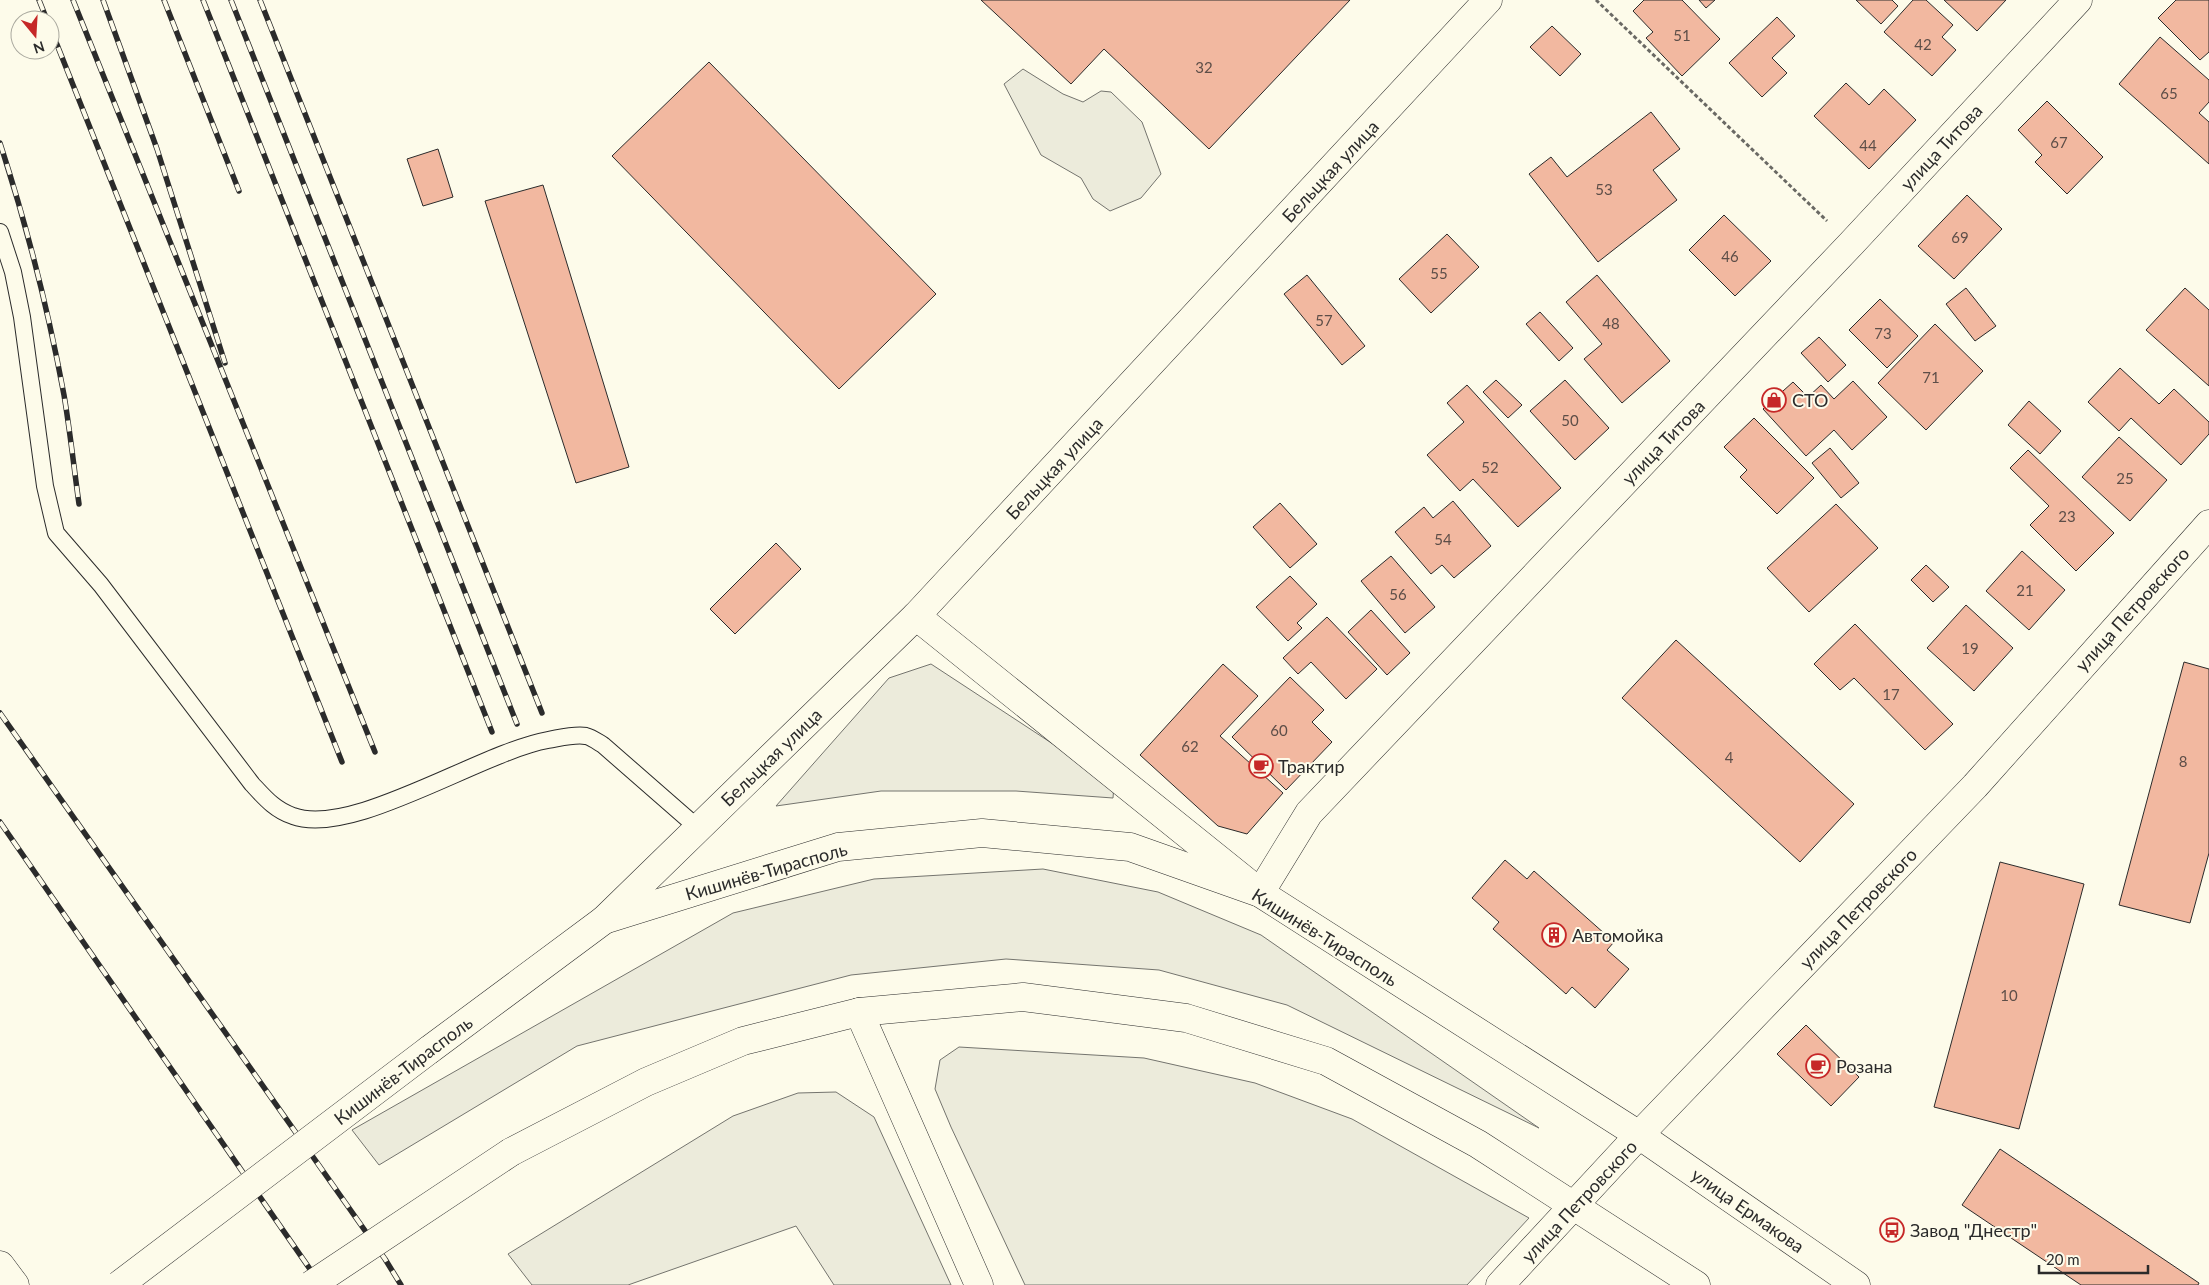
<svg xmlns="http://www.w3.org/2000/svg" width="2209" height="1285" font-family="Lato,sans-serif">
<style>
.green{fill:#ecebdb;stroke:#74746e}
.building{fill:#f2b8a0;stroke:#2b2b2b}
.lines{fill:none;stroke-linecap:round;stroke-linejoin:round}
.service-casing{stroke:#2b2b2b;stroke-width:18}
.minor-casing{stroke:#2b2b2b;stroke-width:29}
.tertiary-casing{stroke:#2b2b2b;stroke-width:29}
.primary-casing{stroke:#2b2b2b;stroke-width:29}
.path{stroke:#6a6964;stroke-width:3;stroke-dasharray:4 2.5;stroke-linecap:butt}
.service{stroke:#fdfbea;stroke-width:16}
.minor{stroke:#fdfbea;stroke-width:28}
.tertiary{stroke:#fdfbea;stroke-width:28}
.primary{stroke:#fdfbea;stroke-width:28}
.rail-casing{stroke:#2b2b2b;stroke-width:5.5}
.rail{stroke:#fdfbea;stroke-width:4;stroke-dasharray:11;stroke-linecap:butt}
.primary-bridge-casing{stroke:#2b2b2b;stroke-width:29;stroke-linecap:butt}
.primary-bridge{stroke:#fdfbea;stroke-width:28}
.labels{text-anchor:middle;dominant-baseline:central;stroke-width:4;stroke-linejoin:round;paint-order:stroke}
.number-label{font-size:15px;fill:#5d4e48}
.street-label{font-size:18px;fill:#2b2b2b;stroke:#fdfbea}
.poi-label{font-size:18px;fill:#2b2b2b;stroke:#fdfbea;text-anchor:start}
</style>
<rect width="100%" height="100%" fill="#fdfbea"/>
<path class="green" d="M1023 69 1063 94 1083 102 1101 91 1111 92 1142 122 1161 174 1141 198 1110 211 1093 199 1081 178 1041 155 1004 84Z
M931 664 1114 784 1113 798 1016 791H881L776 806 889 678Z
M1043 869 1158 892 1261 935 1539 1128 1287 1005 1159 970 1006 959 851 975 577 1046 379 1165 352 1130 733 913 874 879Z
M959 1047 1144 1058 1255 1083 1352 1119 1529 1218 1467 1285H1025L951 1127 935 1089 940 1060Z
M836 1092 874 1117 951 1285H834L796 1226 628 1285H532L508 1254 733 1116 798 1093Z"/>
<path class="building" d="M981 0H1350L1209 149 1104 49 1071 84Z
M1644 0H1682L1720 39 1682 76 1646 38 1653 32 1633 11Z
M1699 0H1715L1706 8Z
M1856 0H1892L1898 6 1881 24Z
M1913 0H1926L1953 25 1942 37 1956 50 1932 76 1884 32Z
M1944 0H2006L1977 31Z
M2176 0H2209V52L2200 60 2158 18Z
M1777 17 1795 36 1772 58 1787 73 1762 97 1729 63Z
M1552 26 1581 54 1560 76 1530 47Z
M2160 37 2209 80V102L2199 113 2209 122V164L2119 84Z
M709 62 936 294 839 389 612 156Z
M1846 83 1869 105 1884 89 1916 120 1869 169 1814 116Z
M2047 101 2103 157 2067 194 2035 162 2042 155 2018 130Z
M1651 112 1680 149 1653 170 1677 200 1598 262 1529 174 1551 157 1567 177Z
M438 149 453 197 423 206 407 159Z
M543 185 629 467 576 483 485 201Z
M1967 195 2002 229 1954 279 1918 246Z
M1724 215 1771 261 1735 296 1689 250Z
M1447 234 1479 267 1431 313 1399 279Z
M1307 275 1365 346 1342 365 1284 294Z
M1597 275 1670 361 1622 403 1584 359 1602 344 1566 302Z
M1966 288 1996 326 1975 341 1946 304Z
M2185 288 2209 310V386L2146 330Z
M1880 299 1918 336 1887 368 1849 330Z
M1540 312 1573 348 1559 361 1526 324Z
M1935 324 1983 371 1926 430 1878 383Z
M1819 337 1846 365 1828 382 1801 353Z
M2120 368 2159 404 2174 389 2209 422V434L2181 465 2131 418 2119 431 2088 402Z
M1496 380 1522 405 1508 418 1483 392Z
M1565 380 1609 428 1575 460 1530 411Z
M1853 381 1887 417 1852 450 1834 430 1806 456 1763 409 1793 382 1808 397 1821 385 1834 399Z
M1467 385 1561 488 1518 527 1473 479 1460 491 1427 455 1464 422 1447 403Z
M2029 401 2061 431 2040 454 2008 425Z
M1754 418 1814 478 1777 514 1740 477 1747 470 1724 447Z
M2119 437 2167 480 2130 521 2082 477Z
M1830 448 1859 483 1841 498 1812 463Z
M2028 450 2114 533 2076 571 2030 525 2049 506 2010 468Z
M1453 501 1491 546 1454 578 1442 565 1431 574 1395 532 1424 507 1433 518Z
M1280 503 1317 544 1290 568 1253 527Z
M1836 504 1878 548 1809 612 1767 568Z
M776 543 801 569 735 634 710 609Z
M2022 551 2065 590 2029 630 1986 591Z
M1391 556 1435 607 1405 633 1361 581Z
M1926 565 1949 587 1933 602 1911 580Z
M1290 576 1317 604 1297 623 1302 628 1288 641 1256 607Z
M1966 605 2013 648 1974 691 1927 648Z
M1371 610 1410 653 1387 675 1348 632Z
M1327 617 1377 669 1346 699 1311 662 1298 674 1283 658Z
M1855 624 1953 724 1925 750 1854 678 1840 690 1814 664Z
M1676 640 1854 804 1800 862 1622 698Z
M2184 662 2209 669V853L2190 923 2119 905Z
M1223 664 1258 696 1220 736 1283 793 1247 834 1218 826 1140 755Z
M1290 677 1324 710 1312 722 1332 742 1286 790 1232 737Z
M1505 860 1527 879 1534 871 1614 942 1607 950 1629 969 1595 1008 1572 987 1566 994 1493 929 1499 922 1472 898Z
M2000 862 2084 884 2019 1129 1934 1107Z
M1806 1025 1859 1077 1831 1106 1777 1054Z
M2000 1149 2199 1283 2198 1285H2081L1962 1205Z"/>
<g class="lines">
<g class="service-casing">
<path id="service" d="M0 232 13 272 22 317 45 486 56 533 101 585 252 784C265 798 275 810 293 816 352 838 481 752 548 740 560 738 574 734 586 736 591 737 598 742 603 745L698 828"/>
</g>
<g class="minor-casing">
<path id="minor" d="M916 616 1258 891
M859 1012 979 1285
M1500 1285 1639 1135 1975 786 2209 524"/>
</g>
<g class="tertiary-casing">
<path id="tertiary" d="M1260 893 1309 813 1851 244 2078 0
M604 920 916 616 1488 0"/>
</g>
<g class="primary-casing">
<path id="primary" d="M429 1050 604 920 838 847 982 833 1130 847 1260 893 1639 1135 1856 1285
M511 1152 646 1082 743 1041 859 1012 1023 997 1186 1018 1326 1061 1478 1144 1696 1285
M0 1265 15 1285"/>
</g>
<path class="path" d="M1596 0 1827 221"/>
<use href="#service" class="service"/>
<use href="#minor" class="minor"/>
<use href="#tertiary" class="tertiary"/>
<use href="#primary" class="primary"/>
<g class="rail-casing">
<path id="rail" d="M39 0 47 20
M73 0 375 752
M103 0 157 149 225 363
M164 0 239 191
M203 0 492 732
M231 0 517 724
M260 0 542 713
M50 27 342 762
M0 143C27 226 48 309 64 395 70 431 74 468 79 504
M0 713 385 1259 401 1285
M0 822 321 1285"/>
</g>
<use href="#rail" class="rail"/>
<g class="primary-bridge-casing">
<path id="primary-bridge" d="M119 1285 429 1050
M311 1285 511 1152"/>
</g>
<use href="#primary-bridge" class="primary-bridge"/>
</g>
<defs>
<g id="shop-ring" transform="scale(1.25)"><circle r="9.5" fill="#fdfbea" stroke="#c62828" stroke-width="1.5"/><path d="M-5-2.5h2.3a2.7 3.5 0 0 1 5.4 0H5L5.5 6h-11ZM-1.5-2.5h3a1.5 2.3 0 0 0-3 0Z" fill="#c62828"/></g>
<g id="cafe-ring" transform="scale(1.25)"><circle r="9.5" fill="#fdfbea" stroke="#c62828" stroke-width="1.5"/><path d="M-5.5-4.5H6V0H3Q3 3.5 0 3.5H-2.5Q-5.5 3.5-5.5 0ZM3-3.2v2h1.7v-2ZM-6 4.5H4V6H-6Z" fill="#c62828"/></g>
<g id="building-ring" transform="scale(1.25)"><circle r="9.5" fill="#fdfbea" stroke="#c62828" stroke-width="1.5"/><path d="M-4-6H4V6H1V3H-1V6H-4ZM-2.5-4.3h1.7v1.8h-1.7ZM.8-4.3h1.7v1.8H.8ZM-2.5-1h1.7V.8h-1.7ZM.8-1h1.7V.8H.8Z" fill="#c62828"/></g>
<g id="bus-ring" transform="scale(1.25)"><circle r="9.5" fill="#fdfbea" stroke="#c62828" stroke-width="1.5"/><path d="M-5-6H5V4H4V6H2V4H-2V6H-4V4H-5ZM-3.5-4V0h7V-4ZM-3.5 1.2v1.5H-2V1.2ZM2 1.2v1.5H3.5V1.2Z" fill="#c62828"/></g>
</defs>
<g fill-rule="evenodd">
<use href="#shop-ring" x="1774" y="400"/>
<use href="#cafe-ring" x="1261" y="766"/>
<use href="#building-ring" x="1554" y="935"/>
<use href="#cafe-ring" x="1818" y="1066"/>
<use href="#bus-ring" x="1892" y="1230"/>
</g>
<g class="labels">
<g class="number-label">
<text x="1682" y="35">51</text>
<text x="1923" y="44">42</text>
<text x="1204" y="67">32</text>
<text x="2169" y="93">65</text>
<text x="2059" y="142">67</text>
<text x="1868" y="145">44</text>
<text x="1604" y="189">53</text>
<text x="1960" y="237">69</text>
<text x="1730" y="256">46</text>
<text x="1439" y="273">55</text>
<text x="1324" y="320">57</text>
<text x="1611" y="323">48</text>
<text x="1883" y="333">73</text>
<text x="1931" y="377">71</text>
<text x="1570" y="420">50</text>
<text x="1490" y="467">52</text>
<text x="2125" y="478">25</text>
<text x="2067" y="516">23</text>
<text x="1443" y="539">54</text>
<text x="2025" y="590">21</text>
<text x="1398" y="594">56</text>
<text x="1970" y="648">19</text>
<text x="1891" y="694">17</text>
<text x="1279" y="730">60</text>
<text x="1190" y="746">62</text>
<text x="1729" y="757">4</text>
<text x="2183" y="761">8</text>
<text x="2009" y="995">10</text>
</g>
<g class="street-label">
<text transform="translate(1941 147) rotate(-47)">улица Титова</text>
<text transform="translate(1330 171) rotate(-47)">Бельцкая улица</text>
<text transform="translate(1663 442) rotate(-46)">улица Титова</text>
<text transform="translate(1054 468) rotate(-47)">Бельцкая улица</text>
<text transform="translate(2132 609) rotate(-48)">улица Петровского</text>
<text transform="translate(771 757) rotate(-44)">Бельцкая улица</text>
<text transform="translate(766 871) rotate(-16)">Кишинёв-Тирасполь</text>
<text transform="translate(1858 908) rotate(-46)">улица Петровского</text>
<text transform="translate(1325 937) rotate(32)">Кишинёв-Тирасполь</text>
<text transform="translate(403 1070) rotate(-37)">Кишинёв-Тирасполь</text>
<text transform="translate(1579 1201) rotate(-47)">улица Петровского</text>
<text transform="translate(1748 1210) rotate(35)">улица Ермакова</text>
</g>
<g class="poi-label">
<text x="1792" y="400">СТО</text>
<text x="1278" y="766">Трактир</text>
<text x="1572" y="935">Автомойка</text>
<text x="1836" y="1066">Розана</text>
<text x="1910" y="1230">Завод "Днестр"</text>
</g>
</g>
<g transform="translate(35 35) rotate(162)"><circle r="24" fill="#fdfbea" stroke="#a9a89e"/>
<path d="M0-4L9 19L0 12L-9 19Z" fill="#c62828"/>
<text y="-8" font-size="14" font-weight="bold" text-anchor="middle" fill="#2b2b2b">N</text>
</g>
<path d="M2039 1265v8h109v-8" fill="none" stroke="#2b2b2b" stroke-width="2.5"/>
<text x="2046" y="1265" font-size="15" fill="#2b2b2b" stroke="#fdfbea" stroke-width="4" paint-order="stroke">20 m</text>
</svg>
